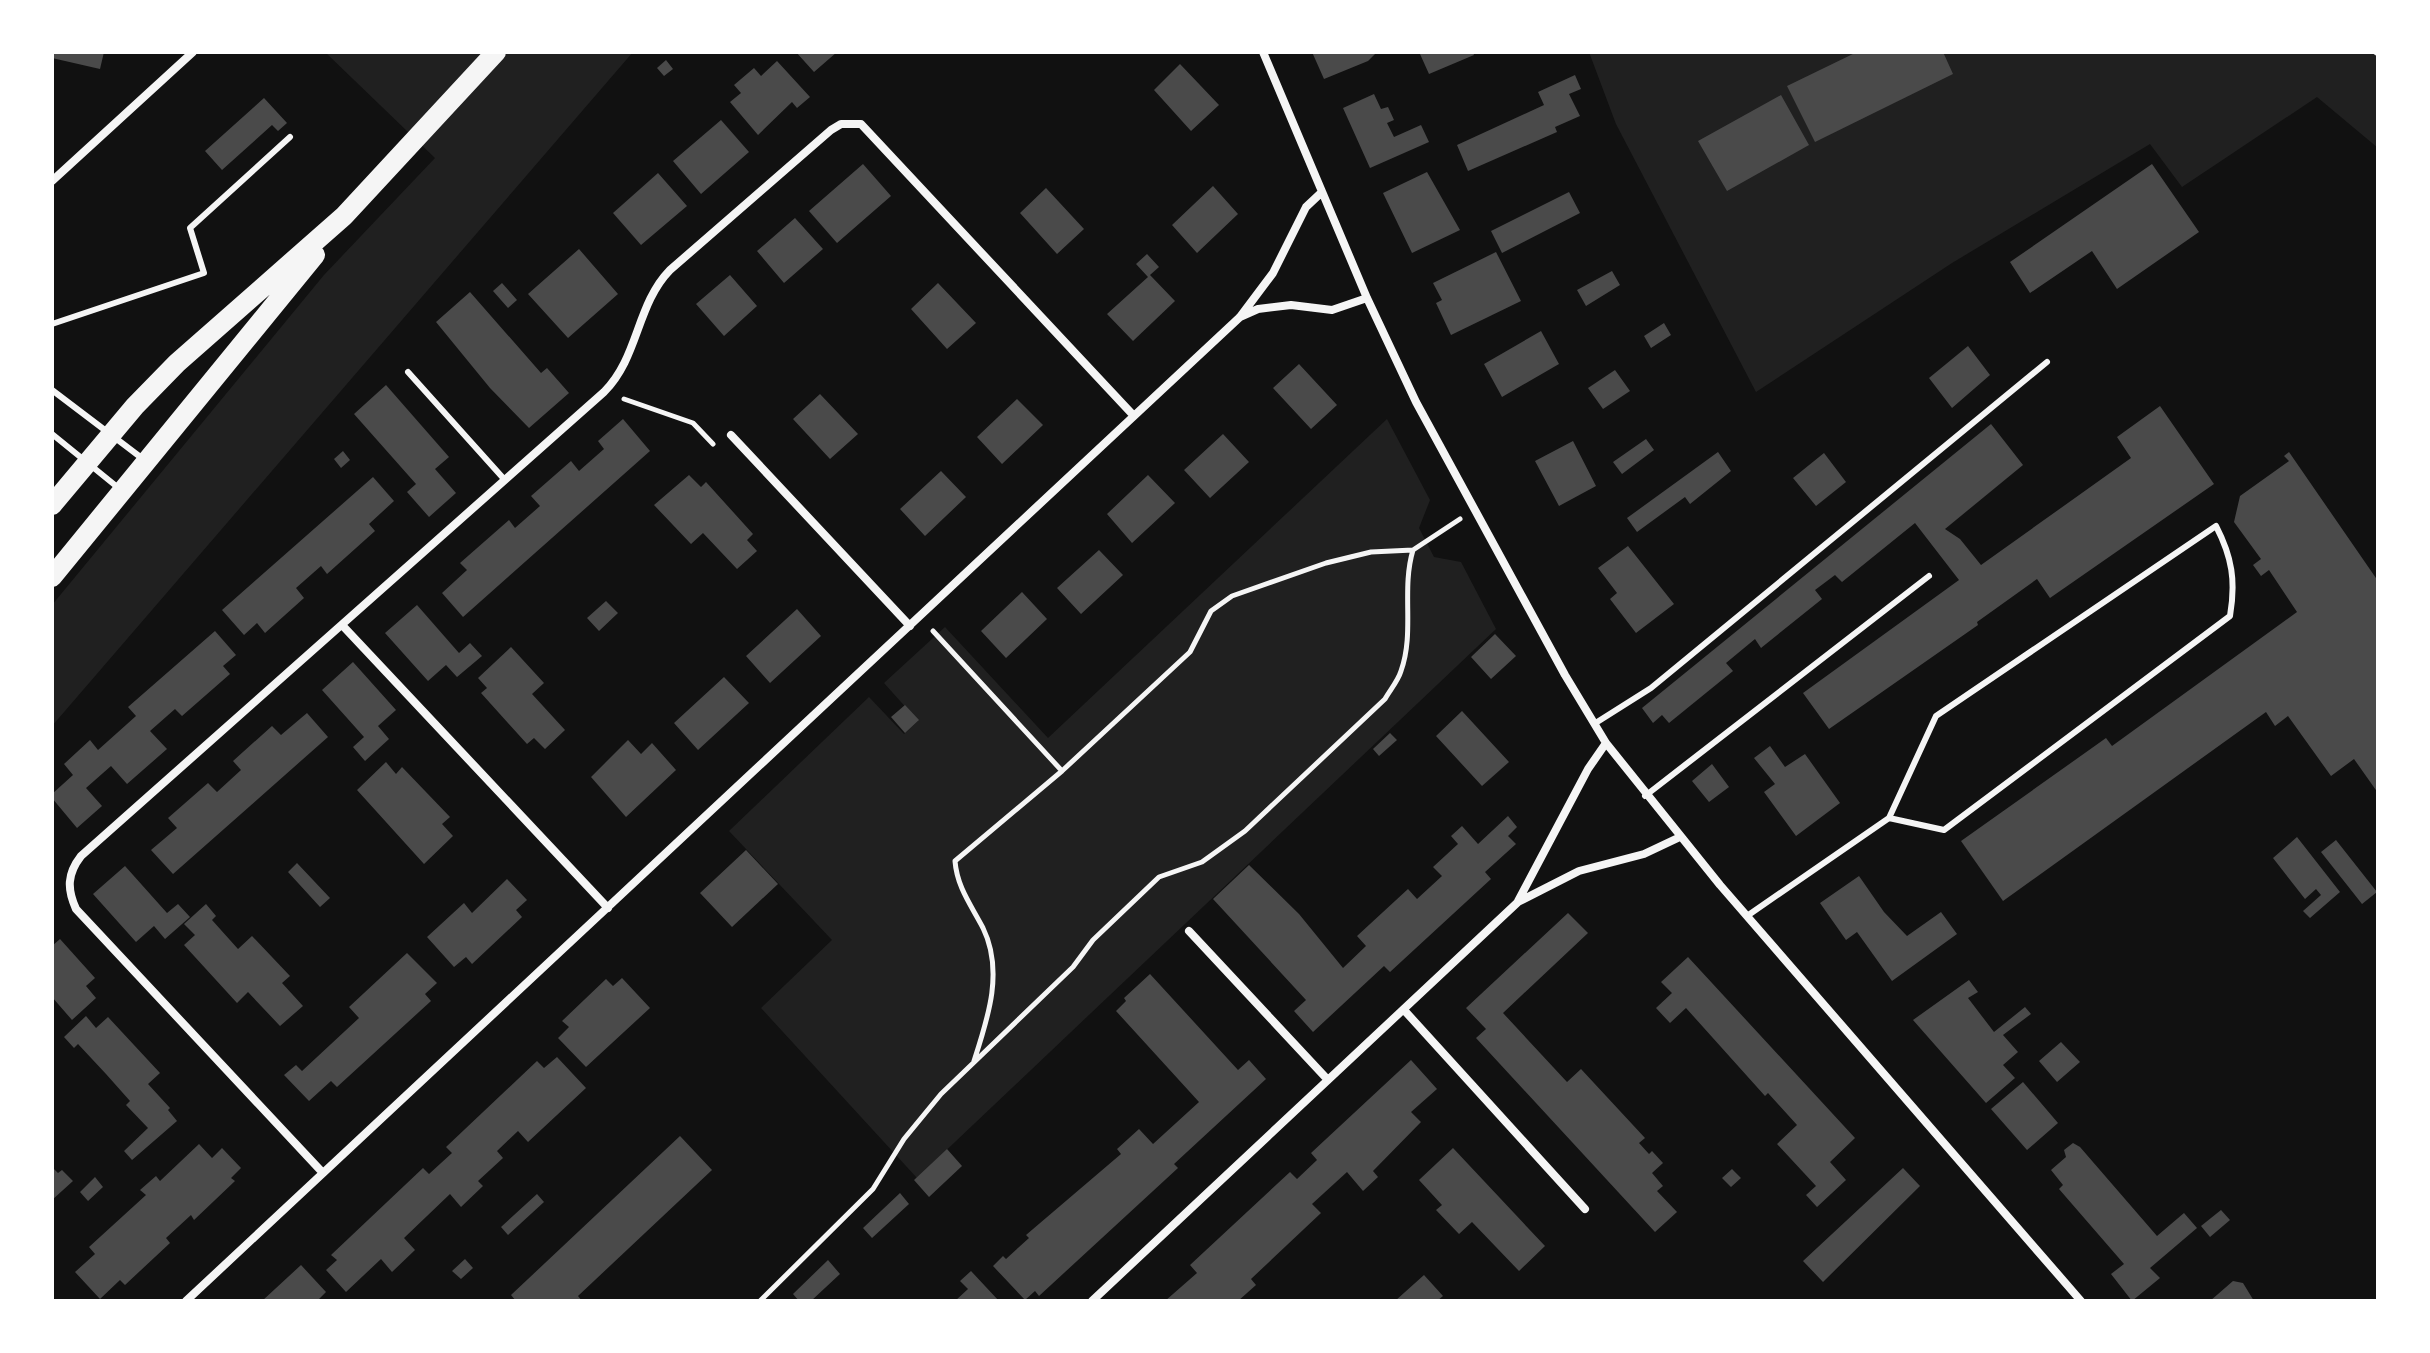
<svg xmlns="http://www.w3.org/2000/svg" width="2430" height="1353" font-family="Roboto,sans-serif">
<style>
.green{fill:#202020}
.building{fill:#4a4a4a}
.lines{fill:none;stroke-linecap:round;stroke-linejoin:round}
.path{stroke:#f5f5f5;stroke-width:5}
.service{stroke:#f5f5f5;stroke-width:6}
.minor{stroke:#f5f5f5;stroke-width:8}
.primary{stroke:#f5f5f5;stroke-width:20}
</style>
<rect width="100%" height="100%" fill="#111"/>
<path class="green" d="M325 52H633L52 726V605L324 275 435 158Z
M1589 52H2378V148L2317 97 2182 187 2150 144 1952 263 1756 392 1616 124Z
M1387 419 1430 500 1419 528 1434 557 1461 562 1496 629 917 1178 761 1008 832 940 729 831 869 697 904 734 918 721 884 683 945 627 1048 738Z"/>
<path class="building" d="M52 52H104L100 69 52 58Z
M796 52H837L814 72Z
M1312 52H1377L1368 61 1324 79Z
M1424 52H1473L1474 55 1429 74 1420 54Z
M1857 52H1943L1953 74 1815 142 1787 86Z
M666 60 673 69 664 76 657 68Z
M777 61 810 97 797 108 792 102 758 135 730 102 741 93 734 85 754 68 761 76Z
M1180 64 1219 105 1191 131 1154 90Z
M1575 75 1581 89 1569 94 1580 116 1555 127 1557 132 1468 171 1457 145 1544 105 1538 92Z
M1374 94 1381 109 1388 107 1394 120 1387 123 1394 137 1421 125 1429 142 1370 168 1343 108Z
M1781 95 1809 145 1727 191 1698 141Z
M264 98 287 123 278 131 272 125 222 170 205 151Z
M721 120 749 152 701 194 673 161Z
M863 164 891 196 837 243 809 211Z
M2152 164 2199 232 2117 289 2092 251 2030 293 2010 262Z
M1427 172 1460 230 1412 253 1383 193Z
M658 173 687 206 641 245 613 213Z
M1213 186 1238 214 1197 253 1172 225Z
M1046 188 1084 229 1057 254 1020 213Z
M1569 192 1580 213 1502 253 1491 231Z
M795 218 823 249 784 283 757 251Z
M579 249 618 294 568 338 528 294Z
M1496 252 1521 301 1451 335 1436 303 1442 300 1433 283Z
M1147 254 1159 267 1150 275 1175 301 1133 341 1107 314 1148 277 1136 264Z
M1612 271 1620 285 1586 306 1577 290Z
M730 275 757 306 724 336 696 304Z
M502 283 517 300 508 308 493 291Z
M938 283 976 323 947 349 911 309Z
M470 292 541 373 547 368 569 393 529 428 490 388 436 322Z
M1664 323 1671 335 1651 348 1644 336Z
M1541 331 1559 364 1502 397 1484 364Z
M1968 346 1990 375 1952 408 1929 378Z
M1299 364 1337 405 1311 429 1273 388Z
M1615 370 1630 391 1603 409 1588 388Z
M386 385 449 457 435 469 456 493 429 517 407 492 416 484 354 414Z
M820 394 858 434 830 459 793 419Z
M1017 399 1043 425 1002 464 977 437Z
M2160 406 2214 484 2050 598 2037 579 1977 622 1978 625 1829 729 1803 693 1959 580 1915 523 1842 582 1835 575 1815 590 1822 599 1761 648 1755 639 1726 663 1733 671 1669 723 1662 715 1653 723 1642 708 1991 424 2023 465 1945 529 1960 539 1981 565 2131 458 2117 437Z
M623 419 650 451 463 617 442 593 467 570 460 563 509 520 515 528 540 506 531 496 571 461 579 471 604 449 598 441Z
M1223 434 1249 462 1210 498 1184 470Z
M1646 439 1654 450 1622 474 1613 462Z
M1573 441 1596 486 1559 506 1535 461Z
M343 451 350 460 341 468 334 459Z
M1718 452 1731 471 1690 504 1685 497 1637 532 1627 518Z
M2289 452 2378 581V793L2354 759 2331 776 2288 716 2275 726 2266 712 2003 901 1961 841 2106 738 2112 746 2297 612 2269 570 2261 576 2253 565 2261 559 2234 522 2240 496 2289 461 2284 456Z
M1824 453 1846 482 1816 506 1793 478Z
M941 471 966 497 925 536 900 509Z
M689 475 701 487 706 482 753 534 747 540 757 551 737 569 703 533 691 544 654 505Z
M1148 475 1175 503 1132 543 1107 514Z
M373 477 394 501 369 524 375 531 327 574 321 566 296 588 304 598 265 633 257 623 244 635 222 610Z
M1628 546 1674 604 1636 633 1610 599 1617 593 1598 568Z
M1099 550 1123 575 1081 614 1057 588Z
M1022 592 1047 619 1006 658 981 631Z
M606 601 618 613 599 631 587 618Z
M417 605 459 653 470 643 482 656 457 677 446 665 428 681 385 633Z
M797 609 821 636 770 683 746 656Z
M215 631 236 655 223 666 230 674 182 716 175 709 150 731 167 749 127 784 111 766 86 788 102 806 77 828 52 798V794L73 775 64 764 90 740 98 750 136 716 128 707Z
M1495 634 1516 656 1491 679 1471 657Z
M511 647 544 683 532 694 565 730 545 749 534 738 527 744 481 693 487 688 478 678Z
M353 662 396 710 378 726 389 739 365 761 353 747 364 737 322 690Z
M724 677 749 703 698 750 674 723Z
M905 705 919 720 905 733 891 717Z
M1462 711 1509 762 1482 786 1436 736Z
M307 713 328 737 173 874 151 850 177 828 168 818 208 783 217 792 241 770 233 761 272 726 281 735Z
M1390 733 1397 740 1379 756 1373 749Z
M628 740 641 754 652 743 676 770 626 817 591 777Z
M1770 746 1785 767 1805 754 1840 803 1796 836 1764 792 1775 784 1754 758Z
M386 762 396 774 402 767 450 817 442 824 453 836 424 864 357 790Z
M1712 764 1729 787 1709 802 1692 781Z
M1508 816 1517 827 1508 836 1516 844 1485 872 1491 879 1390 972 1384 966 1313 1032 1294 1011 1306 1000 1213 899 1249 865 1299 914 1343 968 1366 946 1357 936 1408 889 1417 899 1442 876 1433 867 1458 844 1451 836 1462 826 1478 844Z
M2297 837 2340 892 2310 918 2303 911 2321 895 2316 889 2305 899 2273 858Z
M2336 840 2377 892 2362 904 2321 852Z
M746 850 778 884 732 927 700 893Z
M297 863 330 898 320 907 288 872Z
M125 866 167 913 178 904 190 917 165 939 154 926 136 942 93 894Z
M1859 876 1884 912 1907 936 1941 912 1957 934 1892 981 1857 932 1846 940 1820 903Z
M507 879 527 900 516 910 522 917 472 964 466 957 454 967 427 937 464 903 472 913Z
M206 904 216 916 212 920 238 949 252 936 290 976 282 983 303 1006 280 1026 248 992 237 1003 184 945 195 935 184 924Z
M1568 913 1588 933 1503 1013 1567 1082 1581 1069 1645 1138 1639 1143 1649 1154 1652 1151 1663 1163 1652 1173 1663 1186 1657 1191 1677 1212 1655 1232 1476 1038 1486 1029 1466 1008Z
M60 939 95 978 86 986 96 998 72 1020 52 997V946Z
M407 953 437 983 425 994 431 1001 337 1087 331 1081 309 1101 284 1075 296 1065 302 1071 359 1018 349 1007Z
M1688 957 1855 1138 1830 1162 1846 1180 1817 1207 1806 1195 1816 1186 1777 1144 1797 1125 1768 1093 1765 1096 1686 1008 1670 1023 1656 1008 1672 993 1661 982Z
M1150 974 1238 1070 1249 1060 1266 1079 1174 1164 1178 1168 1039 1296 1035 1291 1025 1300 993 1266 1003 1256 1006 1259 1029 1238 1026 1235 1121 1154 1117 1149 1139 1129 1153 1144 1199 1102 1116 1011 1126 1001 1124 998Z
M622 978 650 1008 586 1067 558 1038 569 1027 562 1021 606 979 613 986Z
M1969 980 1978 992 1968 998 1994 1032 2025 1007 2031 1014 2003 1035 2018 1052 2003 1065 2015 1078 1986 1103 1913 1020Z
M86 1016 96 1028 108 1017 160 1073 148 1084 170 1108 168 1110 177 1121 132 1160 124 1151 148 1128 126 1105 130 1101 106 1074 78 1044 74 1048 64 1037Z
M2061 1042 2080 1062 2057 1082 2039 1061Z
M557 1057 586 1088 528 1142 518 1131 497 1151 503 1158 478 1181 483 1186 461 1207 450 1194 404 1238 415 1250 392 1272 381 1259 346 1292 326 1270 337 1260 331 1255 423 1168 429 1174 452 1153 446 1147 537 1061 544 1068Z
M1411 1060 1437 1089 1411 1112 1421 1122 1373 1171 1378 1177 1363 1191 1347 1172 1312 1204 1321 1213 1251 1279 1256 1285 1238 1301H1165L1197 1273 1190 1265 1290 1172 1297 1179 1317 1160 1311 1153Z
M2023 1082 2058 1123 2027 1150 1991 1109Z
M680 1136 712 1170 578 1296 582 1301H516L511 1295Z
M2073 1143 2080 1147 2157 1236 2184 1213 2197 1228 2150 1268 2160 1278 2132 1301 2111 1274 2124 1264 2059 1189 2063 1185 2051 1170 2066 1157 2064 1150Z
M199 1144 212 1158 222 1148 241 1168 231 1178 235 1181 194 1220 191 1215 166 1238 170 1243 125 1285 120 1280 100 1299 75 1272 95 1254 89 1247 146 1195 140 1190 156 1176 160 1181Z
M1453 1148 1545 1246 1519 1271 1472 1222 1459 1234 1436 1210 1442 1205 1419 1180Z
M947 1149 962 1166 929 1197 914 1180Z
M52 1167 58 1173 62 1170 73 1181 52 1200Z
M1903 1168 1920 1186 1823 1282 1803 1261Z
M1732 1169 1741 1178 1731 1187 1722 1178Z
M95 1177 103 1187 88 1201 80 1192Z
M900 1193 909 1204 872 1238 863 1228Z
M537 1194 544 1202 508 1235 501 1227Z
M2221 1210 2230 1220 2210 1237 2201 1226Z
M465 1259 473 1268 461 1279 452 1271Z
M828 1260 840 1274 811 1301H799L793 1294Z
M301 1265 326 1292 317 1301H262Z
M971 1271 999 1301H955L968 1289 960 1281Z
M1424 1275 1443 1296 1437 1301H1395Z
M2233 1281 2243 1283 2254 1301H2210Z"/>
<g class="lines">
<path class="path" d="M2375 52 2378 54
M624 399 693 423 713 444
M933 631 1062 771 1190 652 1211 611 1232 596 1326 563 1371 552 1413 550 1460 519
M974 1061C988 1018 1004 971 983 928 971 905 957 887 955 861L1062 771
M760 1301 873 1189 904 1139 941 1094 1073 967 1093 940 1159 877 1202 862 1245 831 1385 699C1390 690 1398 681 1401 671 1415 632 1401 590 1413 550"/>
<path class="service" d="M52 324 204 273 190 228 290 137
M408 372 504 479
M52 390 143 459
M52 434 121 490
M1594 724 1651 688 2047 362
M1645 796 1929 576
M1747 916 1889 818 1936 716 2216 526C2232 557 2236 581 2230 616L1944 830 1889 818"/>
<path class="minor" d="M1263 52 1367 298 1416 402 1565 675 1606 743 1720 885 2081 1301
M52 181 193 52
M1240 317 1258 309 1291 305 1332 310 1367 298
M731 435 910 626
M342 625 608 908
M1518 901 1588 769 1606 743
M1189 931 1328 1080
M1404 1010 1585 1209
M323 1173 76 909C67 889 67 874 81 856L604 392C639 357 636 305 670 270L831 130 841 124H861L1134 416
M186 1301 1240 317 1273 273 1306 207 1322 192
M1092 1301 1518 902 1579 871 1644 854 1680 837"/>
<path class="primary" d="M52 505 135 406 177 363 344 216 496 52
M52 577 315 255"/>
</g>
<rect width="2430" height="1353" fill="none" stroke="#ffffff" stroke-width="108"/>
</svg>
